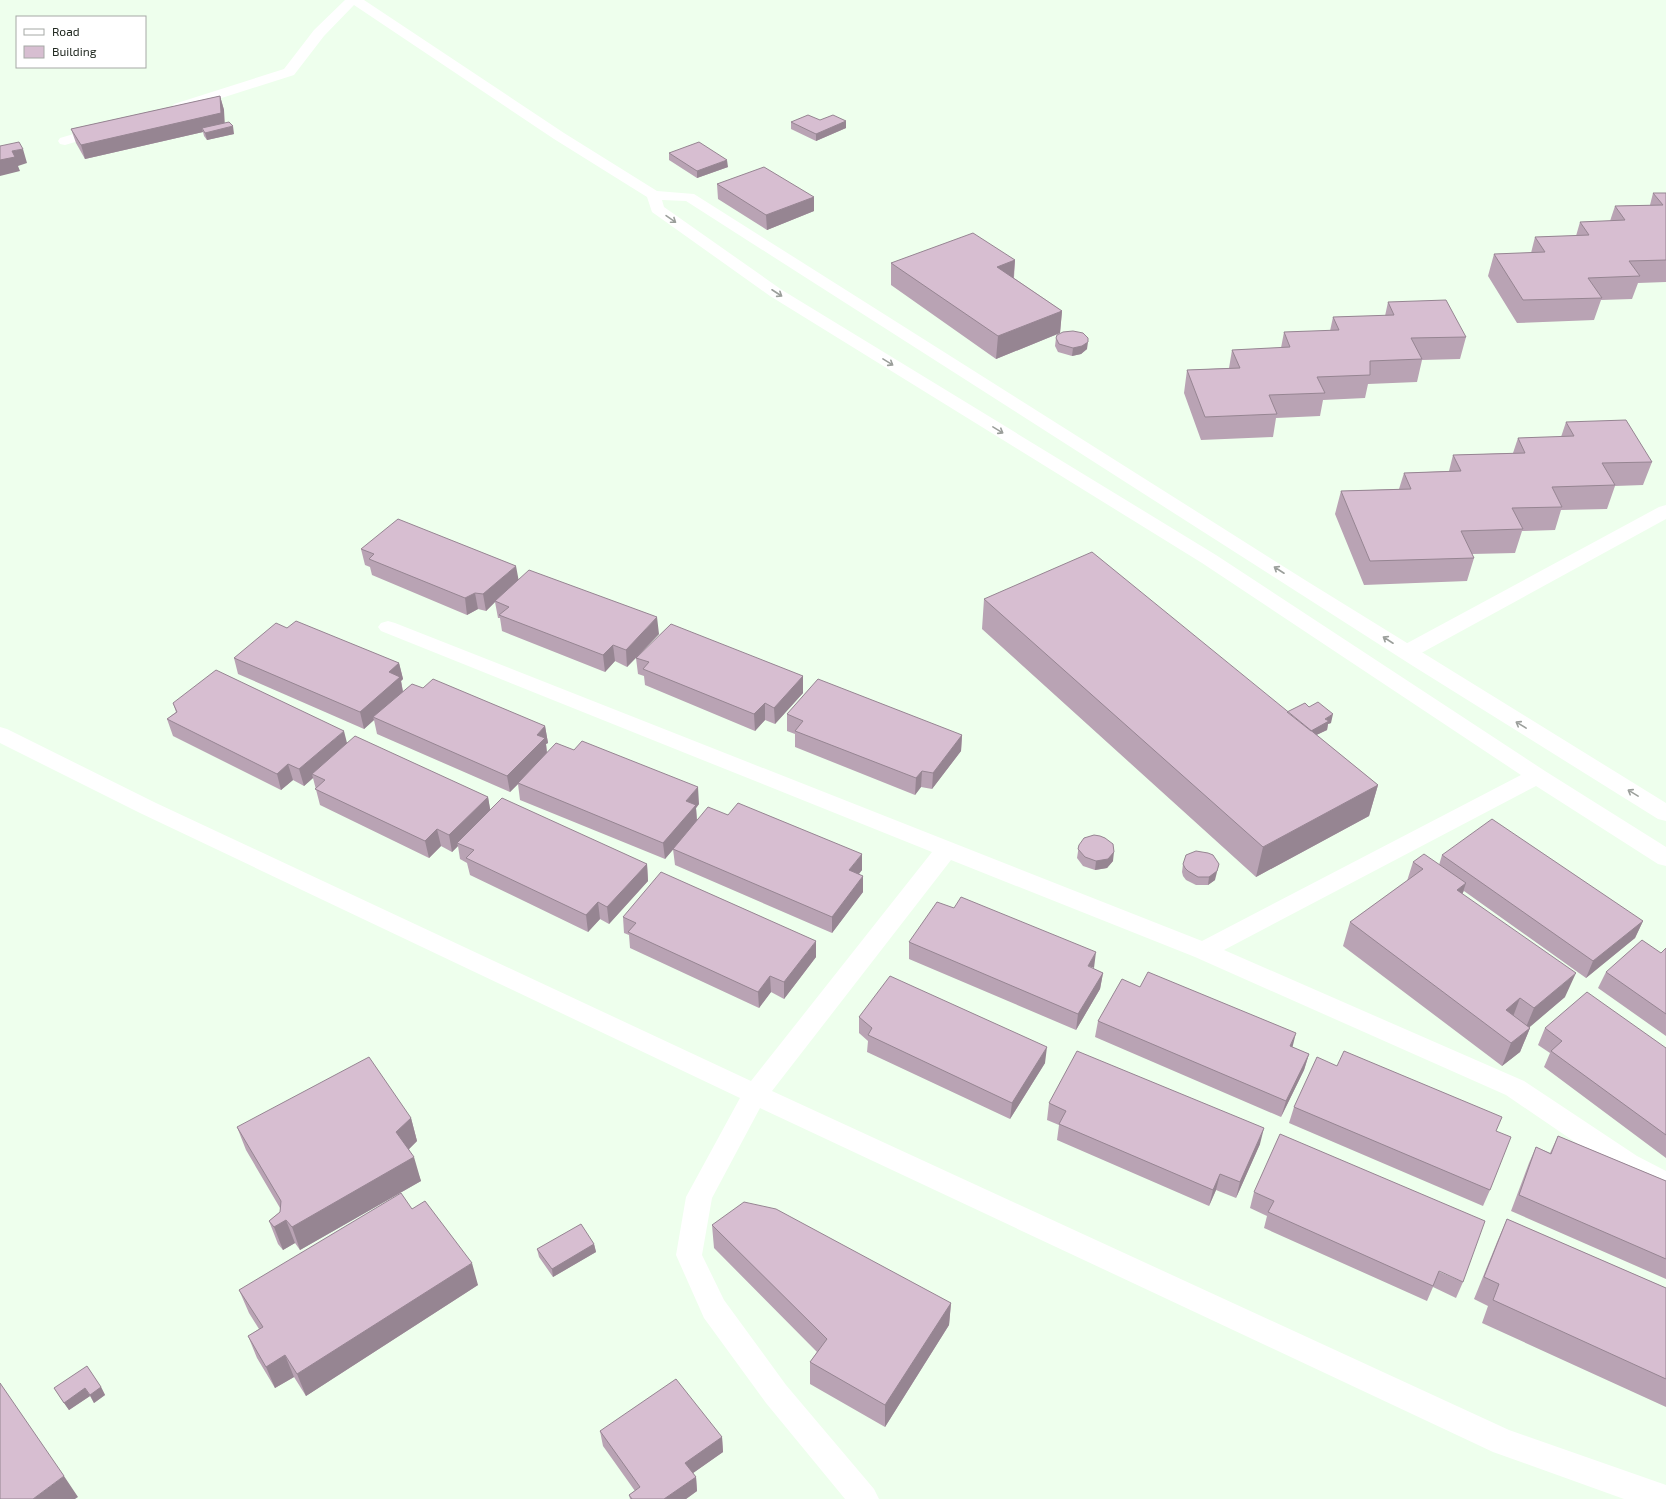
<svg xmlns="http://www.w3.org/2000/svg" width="1666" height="1499" font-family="'Exo 2',sans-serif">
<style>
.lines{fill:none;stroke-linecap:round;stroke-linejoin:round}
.lane{fill:#fff;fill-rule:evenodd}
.street{fill:#fff;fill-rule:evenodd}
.wall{fill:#b9a3b4}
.shaded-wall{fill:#968592}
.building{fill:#d7bed1;stroke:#968592}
.oneway{stroke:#9b9f9b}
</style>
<rect width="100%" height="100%" fill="#eeffed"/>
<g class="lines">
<path class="lane" d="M345 0H364L564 133 657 191 694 194 1305 580 1666 803V821L1658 819 1413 666 686 201 662 200 664 207 782 290 1216 555 1545 771 1666 847V866L1658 864 1536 786 1224 950 1524 1081 1637 1156 1666 1171V1195L1619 1172 1506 1095 1195 957 951 860 772 1091 1509 1430 1666 1485V1499H1624L1493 1452 760 1108 712 1198 702 1255 724 1300 786 1385 874 1489 879 1499H845L766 1403 704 1318 676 1255 686 1197 740 1098 140 813 0 743V727L7 729 156 803 751 1081 932 852 381 631 378 627 381 623 388 621 395 623 1202 941 1521 775 1202 563 770 296 652 212 647 197 554 139 354 5 324 36 294 75 184 110H174L172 107 174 104 284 69 314 30Z
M101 126 106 127 108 130 106 133 65 145 60 144 58 141 60 138Z"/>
<path class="street" d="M1666 505V519L1414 657 1407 659 1400 657 1397 652 1400 647 1659 507Z"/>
</g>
<path class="wall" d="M220 96 224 110V123L234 134 207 140 204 136 203 132 85 159 76 143 71 129Z
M820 120 846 121V128L816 141 791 129V122Z
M669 153 728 167 697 178 669 160Z
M717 184 814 197V211L767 230 718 199Z
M1653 193H1666V282L1638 283 1632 299 1601 300 1594 320 1517 323 1488 276 1494 254 1531 253 1535 237 1576 236 1580 222 1610 221 1615 206 1650 205Z
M1015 260 1014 278 1062 311 1060 333 996 359 891 285V263Z
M1388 302 1466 337 1460 359 1422 360 1417 382 1368 384 1365 398 1323 400 1320 416 1276 418 1273 437 1201 440 1184 393 1187 370 1229 368 1232 350 1281 348 1284 332 1330 331 1333 317 1385 316Z
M1056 338 1087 349 1081 354 1072 356 1058 352 1055 346Z
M1566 422 1652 462 1643 485 1615 486 1607 509 1561 510 1555 530 1522 531 1515 553 1472 554 1474 558 1467 581 1364 585 1335 514 1341 491 1399 489 1404 473 1449 471 1453 455 1513 453 1518 438 1561 437Z
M361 549 518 580 659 634 627 667 615 661 605 672 502 631 500 618H498L495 602 486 611 478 609 467 615 372 575 370 567 365 565Z
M984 599 1287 712 1331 723 1328 724 1327 730 1316 735 1378 785 1369 816 1256 877 982 629Z
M287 628 399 663 403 679 401 681 403 691 423 688 545 726 548 743 546 744 547 752 699 804 696 808 697 821 862 870 859 874 863 892 832 933 675 865 673 849 665 859 520 800 518 784 510 792 377 734 374 720 364 729 238 674 234 658Z
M636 658 803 676V693L775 724 765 720 755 731 645 685 644 676 638 674Z
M173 703 347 743 488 797 490 810 647 864 648 881 609 924 600 919 588 932 470 875 467 863 460 859 458 846 452 852 441 846 429 858 320 805 313 778 304 786 293 780 281 790 173 736 167 719 176 712Z
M787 714 962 735 961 751 932 789 921 787 915 795 795 747V734L787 731Z
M1079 845 1113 861 1107 868 1095 870 1083 866 1077 858Z
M1442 855 1643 921 1635 938 1586 978 1464 891 1462 894 1565 997 1529 1027 1530 1028 1520 1052 1502 1066 1343 946 1350 922 1407 881 1413 862 1439 865Z
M1183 864 1215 880 1208 885H1196L1186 880 1183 876 1182 872Z
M623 917 816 957 784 999 771 992 759 1008 630 948 629 935 624 933Z
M909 942 1094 969 1103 973 1100 989 1076 1030 909 959Z
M1666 948V1036L1598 988 1606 972 1661 953Z
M1140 987 1309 1054 1304 1070 1281 1117 1095 1037 1098 1021Z
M859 1017 1045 1063 1010 1119 867 1052 868 1041 859 1033Z
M1545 1028 1666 1048V1158L1544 1067 1550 1053 1538 1045Z
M1337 1066 1496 1131 1490 1190 1483 1206 1289 1123 1294 1107Z
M1049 1103 1260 1144 1236 1198 1216 1190 1209 1206 1057 1140 1059 1125 1047 1120Z
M411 1118 417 1141 409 1149 421 1181 300 1250 295 1243 283 1250 278 1244 269 1221 280 1212V1208L246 1150 237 1127Z
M1558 1136 1666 1181V1279L1511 1211 1529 1163 1536 1147 1550 1153Z
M1254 1192 1463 1282 1456 1298 1433 1287 1427 1301 1264 1228 1267 1216 1250 1208Z
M412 1209 478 1285 306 1396 294 1377 275 1388 257 1358 248 1336 259 1329 249 1313 239 1290Z
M1507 1219 1666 1288V1407L1482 1323 1488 1306 1474 1299 1497 1242Z
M712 1225 951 1303 949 1325 885 1427 810 1384V1362L817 1352 714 1248Z
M594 1244 596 1252 553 1277 539 1257 537 1249Z
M101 1387 105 1395 94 1403 90 1396 69 1410 54 1388Z
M600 1431 722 1437 723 1452 693 1473 696 1477 697 1491 686 1499H630L629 1495 635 1491 603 1446Z"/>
<path class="shaded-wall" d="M220 96 224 110 225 127 202 128 203 132 85 159 81 145Z
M846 121V128L816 141V134Z
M233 126 234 134 207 140 205 133Z
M23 149 27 163 18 166 20 171 0 176V160L12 151Z
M727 160 728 167 697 178V171Z
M814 197V211L767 230 766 215Z
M1015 260 1013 283 997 267Z
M1062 311 1060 333 996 359 998 336Z
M1088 342 1087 349 1081 354 1072 356 1073 348Z
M516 566 519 582 495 601V602L486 611 483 594Z
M475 593 478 609 467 615 465 598Z
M657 617 659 634 627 667 626 650Z
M613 645 615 661 605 672 603 655Z
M399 663 403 679 401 681 403 693 373 717 374 720 364 729 360 712 389 672Z
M803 676V693L775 724 774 708Z
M765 703V720L755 731 754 714Z
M1333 714 1331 723 1328 724 1327 730 1306 740 1308 732 1325 719Z
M545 726 548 743 546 744 547 755 518 783V784L510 792 507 776 537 735Z
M344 731 348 747 312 774 313 778 304 786 299 769Z
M962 735 961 751 932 789 933 773Z
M288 764 293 780 281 790 277 774Z
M922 771 921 787 915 795 916 778Z
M1378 785 1369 816 1256 877 1263 847Z
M698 787 699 804 696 808 697 822 665 859 663 843 686 801Z
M488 797 491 814 457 843 458 846 452 852 449 835Z
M437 829 441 846 429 858 425 841Z
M1114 852 1113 861 1107 868 1095 870 1096 861Z
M862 854V870L849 886V870Z
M647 864 648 881 609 924 607 907Z
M1219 864 1215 880 1208 885 1209 877Z
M863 876V892L832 933V917Z
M1466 883 1458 907 1457 890Z
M598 902 600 919 588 932 586 915Z
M1643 921 1635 938 1586 978 1593 961Z
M816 941V957L784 999V982Z
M1096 952 1094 968 1088 966Z
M1103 973 1100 989 1076 1030 1078 1014Z
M1576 973 1565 997 1524 1032 1534 1008Z
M770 976 771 992 759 1008 758 992Z
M1520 998 1511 1022 1506 1010Z
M1530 1028 1520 1052 1502 1066 1511 1043Z
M1296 1033 1292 1049 1290 1046Z
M1047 1047 1045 1063 1010 1119 1012 1103Z
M1309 1054 1304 1070 1281 1117 1286 1101Z
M411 1118 417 1141 403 1155 396 1132Z
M1264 1128 1260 1144 1236 1198 1240 1182Z
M414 1157 421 1181 300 1250 292 1227Z
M1220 1174 1216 1190 1209 1206 1213 1190Z
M286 1220 295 1243 283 1250 274 1227Z
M594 1244 596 1252 553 1277 552 1269Z
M472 1263 478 1285 306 1396 297 1374Z
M951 1303 949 1325 885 1427V1405Z
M285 1355 294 1377 275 1388 266 1367Z
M101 1387 105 1395 94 1403 90 1395Z
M85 1388 90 1396 69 1410 64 1403Z
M722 1437 723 1452 686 1478 685 1463Z
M64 1476 78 1497 75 1499H33Z
M696 1477 697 1491 686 1499H664Z"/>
<path class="building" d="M220 96 221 113 81 145 71 129Z
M808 115 820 120 833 115 846 121 816 134 791 122Z
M229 122 233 126 205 133 202 128Z
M19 142 23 149 12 151 15 157 0 160V146Z
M699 142 727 160 697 171 669 153Z
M764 167 814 197 766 215 717 184Z
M1653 193H1666V260L1629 261 1640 276 1588 278 1602 298 1523 300 1494 254 1545 252 1535 237 1589 235 1580 222 1625 220 1615 206 1663 205Z
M973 233 1015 260 997 267 1062 311 998 336 891 263Z
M1446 300 1466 337 1411 338 1422 359 1370 361V375L1317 377 1325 393 1269 395 1277 414 1205 417 1187 370 1240 368 1232 350 1290 347 1284 332 1339 330 1333 317 1394 315 1388 302Z
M1073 331 1083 333 1088 338V342L1082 346 1073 348 1059 344 1056 338 1057 335 1063 332Z
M1626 420 1652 462 1602 463 1615 485 1552 487 1562 507 1512 508 1523 529 1461 531 1474 558 1370 561 1341 491 1411 489 1404 473 1461 471 1453 455 1525 453 1518 438 1574 436 1566 422Z
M398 519 516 566 483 594 475 593 465 598 369 559 374 554 361 549Z
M1092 552 1378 785 1263 847 984 599Z
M529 570 657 617 626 650 613 645 603 655 499 615 509 607 495 601Z
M296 621 399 663 389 672 400 677 360 712 234 658 276 623 287 628Z
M671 624 803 676 774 708 765 703 754 714 643 669 649 662 636 658Z
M216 670 344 731 299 769 288 764 277 774 167 719 177 712 173 703Z
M433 679 545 726 537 735 545 738 507 776 373 717 412 684 423 688Z
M818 679 962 735 933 773 922 771 916 778 795 731 803 721 787 714Z
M1318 702 1333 714 1325 719 1329 721 1311 731 1287 712 1305 703 1309 707Z
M355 736 488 797 449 835 437 829 425 841 315 789 325 780 312 774Z
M582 741 698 787 686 801 696 805 663 843 518 783 556 743 574 750Z
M502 798 647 864 607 907 598 902 586 915 466 858 474 850 457 843Z
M738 803 862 854 849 870 863 876 832 917 673 849 708 807 728 815Z
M1492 819 1643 921 1593 961 1442 855Z
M1094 835 1100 836 1105 838 1113 844 1114 852 1108 859 1096 861 1085 857 1078 849 1079 845 1084 838Z
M1196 851 1208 853 1213 855 1219 864 1217 871 1209 877H1198L1188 871 1185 868 1183 864 1186 855Z
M1424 854 1466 883 1457 890 1576 973 1534 1008 1520 998 1506 1010 1530 1028 1511 1043 1350 922 1423 869 1413 862Z
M661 872 816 941 784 982 770 976 758 992 628 932 636 923 623 917Z
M961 897 1096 952 1088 966 1103 973 1078 1014 909 942 937 902 954 908Z
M1642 940 1661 953 1666 948V1014L1606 972Z
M1148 972 1296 1033 1290 1046 1309 1054 1286 1101 1098 1021 1122 979 1140 987Z
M890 976 1047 1047 1012 1103 868 1035 872 1028 859 1017Z
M1587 992 1666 1048V1135L1551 1051 1562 1041 1545 1028Z
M1077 1051 1264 1128 1240 1182 1220 1174 1213 1190 1059 1124 1066 1111 1049 1103Z
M1344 1051 1502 1117 1496 1131 1511 1137 1490 1190 1294 1107 1317 1057 1337 1066Z
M369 1057 411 1118 396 1132 414 1157 292 1227 286 1220 274 1227 269 1221 280 1212 281 1201 237 1127Z
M1280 1134 1485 1221 1463 1282 1439 1271 1433 1286 1268 1212 1274 1201 1254 1192Z
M1558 1136 1666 1181V1259L1519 1195 1536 1147 1551 1154Z
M401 1193 412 1209 425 1201 472 1263 297 1374 285 1355 266 1367 248 1336 263 1327 239 1290Z
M744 1202 776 1209 951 1303 885 1405 810 1362 827 1339 712 1225Z
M1507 1219 1666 1288V1379L1493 1300 1499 1284 1484 1277Z
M581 1224 594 1244 552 1269 537 1249Z
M87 1366 101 1387 90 1395 85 1388 64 1403 54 1388Z
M676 1379 722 1437 685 1463 696 1477 664 1499H632L629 1495 640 1487 600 1431Z
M0 1383 64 1476 33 1499H0Z"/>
<defs><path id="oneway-shaft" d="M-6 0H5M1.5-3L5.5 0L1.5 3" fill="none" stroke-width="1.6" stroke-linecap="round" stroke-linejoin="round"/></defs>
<g class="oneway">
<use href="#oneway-shaft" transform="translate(671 219) rotate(35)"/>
<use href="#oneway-shaft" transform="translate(777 293) rotate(33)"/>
<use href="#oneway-shaft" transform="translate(888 362) rotate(32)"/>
<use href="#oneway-shaft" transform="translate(998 430) rotate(31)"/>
<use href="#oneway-shaft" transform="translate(1279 570) rotate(-147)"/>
<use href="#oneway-shaft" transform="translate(1388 640) rotate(-147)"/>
<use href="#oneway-shaft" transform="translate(1521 725) rotate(-149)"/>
<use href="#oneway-shaft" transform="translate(1633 793) rotate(-149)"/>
</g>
<rect x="16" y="16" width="130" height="52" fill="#ffffff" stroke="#a6a9a6"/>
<rect x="24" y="29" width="20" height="6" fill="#ffffff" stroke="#a6a9a6"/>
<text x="52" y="36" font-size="12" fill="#212921">Road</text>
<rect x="24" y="46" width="20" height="12" fill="#d7bed1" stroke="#a6a9a6"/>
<text x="52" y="56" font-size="12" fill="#212921">Building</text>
</svg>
